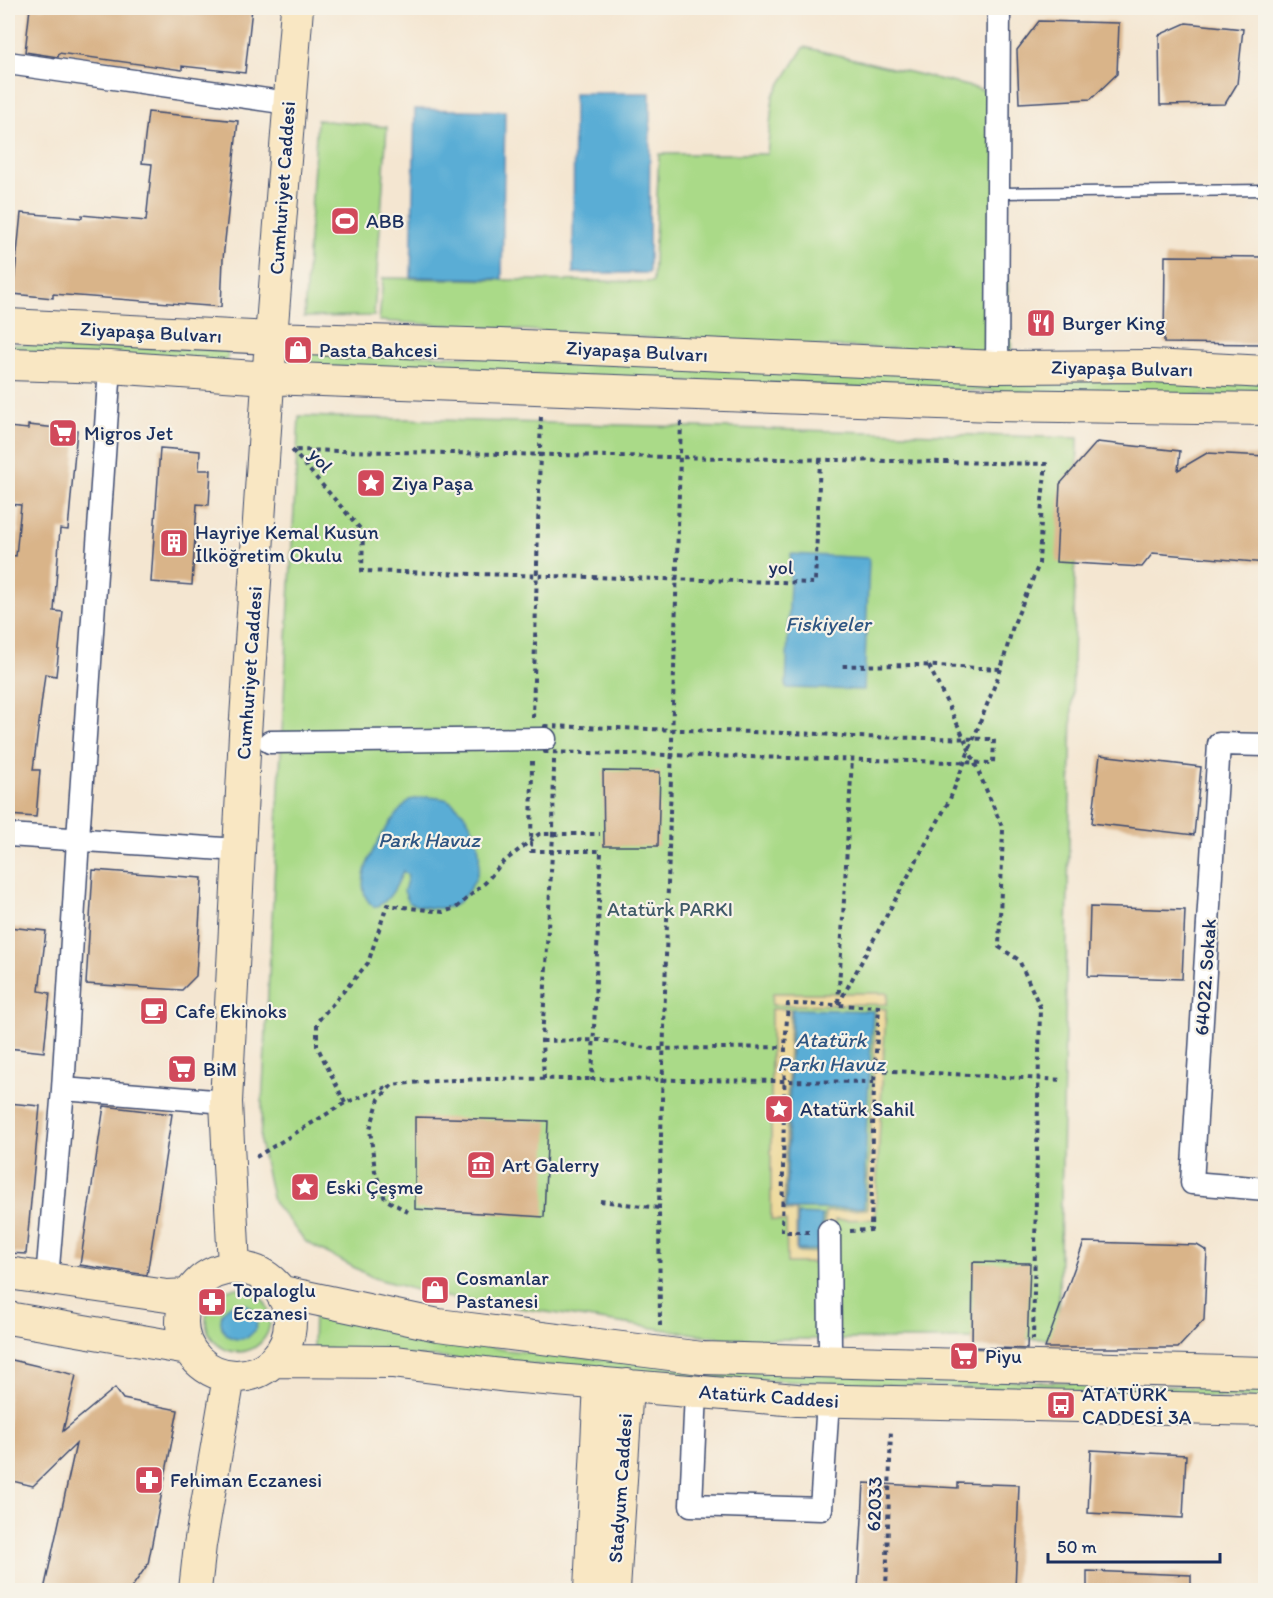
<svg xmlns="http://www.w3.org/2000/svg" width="1273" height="1598" font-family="Itim,sans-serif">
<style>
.green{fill:#aada88;stroke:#628473;stroke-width:1.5}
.sand{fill:#eeda9e;stroke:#84847e;stroke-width:1.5}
.water{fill:#5aadd5;stroke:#3a6e9a;stroke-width:1.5}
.building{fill:#d9b489}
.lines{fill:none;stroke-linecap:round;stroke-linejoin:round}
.lane-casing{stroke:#3c4a6f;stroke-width:13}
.street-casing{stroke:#3c4a6f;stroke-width:25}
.secondary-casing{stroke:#3c4a6f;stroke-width:34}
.path{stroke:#3c4a6f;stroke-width:4;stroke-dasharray:4.5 4.5;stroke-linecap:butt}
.lane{stroke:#fff;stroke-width:10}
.street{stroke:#fff;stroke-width:22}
.secondary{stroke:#f9e7c3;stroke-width:32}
.labels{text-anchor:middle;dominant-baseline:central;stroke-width:4.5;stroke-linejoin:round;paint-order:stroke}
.street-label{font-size:20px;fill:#1b2f5e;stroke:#f7f3e8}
.poi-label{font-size:20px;fill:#1b2f5e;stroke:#f7f3e8;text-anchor:start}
.park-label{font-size:20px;fill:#3f5a68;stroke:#f7f3e8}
.water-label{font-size:21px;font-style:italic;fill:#2e5582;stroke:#f7f3e8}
</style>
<rect width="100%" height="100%" fill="#f7f3e8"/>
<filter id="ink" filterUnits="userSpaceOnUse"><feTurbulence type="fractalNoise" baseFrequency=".0167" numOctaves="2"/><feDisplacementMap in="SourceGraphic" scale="12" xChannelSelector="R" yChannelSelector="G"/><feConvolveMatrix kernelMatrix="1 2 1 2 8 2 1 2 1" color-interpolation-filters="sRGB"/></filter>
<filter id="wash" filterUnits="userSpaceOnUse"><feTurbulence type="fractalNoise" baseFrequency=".008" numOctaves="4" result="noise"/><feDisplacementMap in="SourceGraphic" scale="24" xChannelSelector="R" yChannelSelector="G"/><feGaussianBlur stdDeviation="1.35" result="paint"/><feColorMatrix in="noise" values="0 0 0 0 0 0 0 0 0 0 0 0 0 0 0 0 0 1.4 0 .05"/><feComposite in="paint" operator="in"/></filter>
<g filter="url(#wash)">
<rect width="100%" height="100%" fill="#f4e6d1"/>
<path class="green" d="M804 47 984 90 996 102 1012 352 745 344 379 321 383 278 653 282 659 154H767L773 96Z
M317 120 387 127 374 316 304 317Z
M8 344 228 349 227 363 8 357Z
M298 351 1265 382 1266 397 837 388 298 366Z
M299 416 1078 438 1058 1339H728L433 1295 374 1278 306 1242 273 1202 260 1142Z
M206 1320a32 32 0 1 1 64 0a32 32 0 1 1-64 0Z
M314 1310 506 1350 725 1371 1265 1389V1399L724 1379 313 1348Z"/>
<path class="sand" d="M773 993H888L887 1004 772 1005Z
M876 1008 886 1009 875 1219 835 1220 833 1263H787L786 1221 771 1220V1009H790L784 1211H796V1252L823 1253 825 1212 867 1209Z"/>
<path class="water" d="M574 93H650L649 273H573Z
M415 109 505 111 502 279 411 277Z
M791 554 869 558 864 690 786 688Z
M427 797C433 798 444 797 449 801 478 818 490 865 468 891 464 896 460 902 455 905 440 911 424 908 409 903L404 891 408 876 403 871C398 884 388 904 374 907 342 883 390 820 409 800Z
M792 1009 873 1011 867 1111 864 1207 827 1209H786Z
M798 1214 822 1215 821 1250H797Z
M221 1321a18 18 0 1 1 36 0a18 18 0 1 1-36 0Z"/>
<g id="blocks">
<path class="building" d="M30 8H151L194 14 195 8H252L245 73 182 66V70L59 53 58 57 25 52Z
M1039 21 1119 23 1117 74 1091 99 1019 103 1017 50Z
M1186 23 1243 29 1237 84 1225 104 1160 105 1159 35Z
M148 112 238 121 223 259 221 307 53 294V298L13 294 21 213 82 218V215L146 221 152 164 142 163Z
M1165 256 1266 257V344L1164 343Z
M28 425 77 430 68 530 60 529 54 611 63 612 56 676 45 674 33 770H40L36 817 8 815V555L16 556 21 505 8 504V427L28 429Z
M1097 442 1180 451 1178 470 1207 453 1266 456V563L1153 553 1142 567 1056 562 1060 484Z
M160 448 200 451 199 470H211L209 505 197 504 192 585 151 582Z
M1100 755 1201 767 1194 835 1092 823Z
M603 771 660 772 658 846H604Z
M93 870 202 878 196 976 182 990 86 984Z
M1090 907 1185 910 1182 979 1088 976Z
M8 927 46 931 39 991 50 993 44 1052 8 1048Z
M8 1103 40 1106 26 1254 8 1253Z
M104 1106 172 1114 147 1275 80 1265Z
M415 1117 548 1121 544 1217 415 1209Z
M1084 1242 1197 1245 1207 1251 1204 1320 1178 1348H1045Z
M973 1262 1030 1263 1027 1349 972 1347Z
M8 1359 76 1375 63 1431 115 1388 123 1399 178 1410 148 1564 130 1590H44L76 1444 33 1486 8 1480Z
M1091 1450 1186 1455 1183 1518 1088 1513Z
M864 1483 958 1488V1483L1019 1485 1015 1590H858Z
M1087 1571 1191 1575V1590H1087Z"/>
</g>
</g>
<g filter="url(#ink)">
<use href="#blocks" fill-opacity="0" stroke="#3c4a6f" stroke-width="1.5"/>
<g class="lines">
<g class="lane-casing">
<path id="lane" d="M997 193 1266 190"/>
</g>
<g class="street-casing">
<path id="street" d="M8 63 288 103
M997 367 999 8
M270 742 545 739
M1266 745 1219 744 1192 1183 1266 1189
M8 835 239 850
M63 1089 226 1102
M829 1231 830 1348
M47 1279 63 1089 78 839 110 367
M696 1392 691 1505 821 1509 828 1401"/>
</g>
<g class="secondary-casing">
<path id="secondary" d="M8 325 271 338 500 345 997 367 1152 366 1266 372
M8 364 110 367 268 378 993 405 1266 409
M234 1267 226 1102 245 734 271 338 297 8
M182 1322a54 54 0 1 1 108 0a54 54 0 1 1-108 0Z
M8 1273 167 1296 188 1295
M282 1292 438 1325 702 1358 1266 1373
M8 1318 188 1349
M275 1361 394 1362 509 1376 797 1400 1266 1410
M195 1590 200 1545 229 1377
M590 1590 600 1383
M614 1590 627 1385"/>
</g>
<path class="path" d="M820 459 815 583 362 571 363 532 292 450C544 455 795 459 1046 464L1042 500 1039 564 1013 626 1001 669 916 665 839 666
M929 666 964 738 1003 829 999 947 1019 960 1040 1007 1033 1340
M533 718 541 413
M545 726 821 734 853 737 994 739 993 763 545 752Z
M532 761 531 851H601L592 1079 874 1082
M542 1041 600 1040 653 1049 785 1047
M875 1070 1063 1080
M544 1079 542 1041 553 834 554 759
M345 1103 317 1046V1022L368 963 387 905 443 912 456 908 486 882 501 864 539 834H600
M256 1157 345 1103 389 1086
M600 1201 659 1208
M408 1212 385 1199 375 1171 370 1129 379 1099 392 1085C459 1077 525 1079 592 1079
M850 1231 871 1230 874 1082 879 1007 838 1005 852 759
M809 1232H782L785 1047 788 1004 838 1005 950 799 1001 669
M660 1326 659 1208 681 419
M886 1590 891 1429"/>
<use href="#lane" class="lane"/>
<use href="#street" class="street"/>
<use href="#secondary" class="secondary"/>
</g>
</g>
<defs>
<g id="stadium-square" transform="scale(1.5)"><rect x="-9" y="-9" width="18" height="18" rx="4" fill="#d1495b" stroke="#f7f3e8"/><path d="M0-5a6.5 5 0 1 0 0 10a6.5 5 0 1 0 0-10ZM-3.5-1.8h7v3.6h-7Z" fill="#fff"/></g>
<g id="restaurant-square" transform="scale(1.5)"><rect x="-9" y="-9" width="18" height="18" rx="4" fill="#d1495b" stroke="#f7f3e8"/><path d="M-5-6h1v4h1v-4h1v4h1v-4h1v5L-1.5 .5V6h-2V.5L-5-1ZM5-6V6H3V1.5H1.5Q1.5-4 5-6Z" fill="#fff"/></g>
<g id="shop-square" transform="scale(1.5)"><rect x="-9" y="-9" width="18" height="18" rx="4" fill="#d1495b" stroke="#f7f3e8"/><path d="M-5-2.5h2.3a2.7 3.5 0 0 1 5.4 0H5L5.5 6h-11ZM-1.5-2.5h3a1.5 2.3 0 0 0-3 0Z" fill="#fff"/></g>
<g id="supermarket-square" transform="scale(1.5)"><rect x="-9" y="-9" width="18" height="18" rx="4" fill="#d1495b" stroke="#f7f3e8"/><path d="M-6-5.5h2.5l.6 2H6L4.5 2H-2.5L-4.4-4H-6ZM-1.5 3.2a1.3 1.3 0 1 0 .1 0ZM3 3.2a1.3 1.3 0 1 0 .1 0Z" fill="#fff"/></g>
<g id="sight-square" transform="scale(1.5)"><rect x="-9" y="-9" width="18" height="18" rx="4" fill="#d1495b" stroke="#f7f3e8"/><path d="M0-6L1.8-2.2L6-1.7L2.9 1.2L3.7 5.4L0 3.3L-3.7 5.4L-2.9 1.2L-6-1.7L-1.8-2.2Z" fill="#fff"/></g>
<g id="building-square" transform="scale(1.5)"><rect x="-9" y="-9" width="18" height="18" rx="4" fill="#d1495b" stroke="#f7f3e8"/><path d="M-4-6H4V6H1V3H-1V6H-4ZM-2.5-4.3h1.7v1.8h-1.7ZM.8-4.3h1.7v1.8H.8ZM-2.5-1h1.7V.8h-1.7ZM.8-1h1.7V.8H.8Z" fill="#fff"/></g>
<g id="cafe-square" transform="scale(1.5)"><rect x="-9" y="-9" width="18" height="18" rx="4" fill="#d1495b" stroke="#f7f3e8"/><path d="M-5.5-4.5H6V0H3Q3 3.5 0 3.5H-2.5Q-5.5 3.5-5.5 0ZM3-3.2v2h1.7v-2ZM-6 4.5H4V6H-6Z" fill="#fff"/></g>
<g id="museum-square" transform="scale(1.5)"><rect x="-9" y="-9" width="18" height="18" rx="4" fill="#d1495b" stroke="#f7f3e8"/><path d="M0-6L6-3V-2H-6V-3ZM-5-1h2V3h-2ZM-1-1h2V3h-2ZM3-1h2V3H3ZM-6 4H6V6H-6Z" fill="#fff"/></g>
<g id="pharmacy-square" transform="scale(1.5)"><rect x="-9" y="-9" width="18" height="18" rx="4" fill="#d1495b" stroke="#f7f3e8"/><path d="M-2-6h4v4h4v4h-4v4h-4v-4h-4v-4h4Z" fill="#fff"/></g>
<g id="bus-square" transform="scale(1.5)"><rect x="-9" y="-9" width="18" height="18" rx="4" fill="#d1495b" stroke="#f7f3e8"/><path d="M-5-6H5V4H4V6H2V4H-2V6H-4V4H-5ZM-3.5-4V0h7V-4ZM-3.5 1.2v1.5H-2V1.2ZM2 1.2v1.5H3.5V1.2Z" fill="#fff"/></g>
</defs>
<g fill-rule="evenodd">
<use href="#stadium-square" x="345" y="221"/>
<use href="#restaurant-square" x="1041" y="323"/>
<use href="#shop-square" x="298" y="350"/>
<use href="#supermarket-square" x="63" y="433"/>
<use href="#sight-square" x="371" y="483"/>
<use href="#building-square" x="174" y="543"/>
<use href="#cafe-square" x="154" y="1011"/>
<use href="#supermarket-square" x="182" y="1069"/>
<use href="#sight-square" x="779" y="1109"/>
<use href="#museum-square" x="481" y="1165"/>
<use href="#sight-square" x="305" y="1187"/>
<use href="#shop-square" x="435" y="1290"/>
<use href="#pharmacy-square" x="212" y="1302"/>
<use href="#supermarket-square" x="964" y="1356"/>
<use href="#bus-square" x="1061" y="1405"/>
<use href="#pharmacy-square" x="149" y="1480"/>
</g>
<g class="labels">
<g class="street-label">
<text transform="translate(282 188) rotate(-86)">Cumhuriyet Caddesi</text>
<text transform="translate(151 332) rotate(3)">Ziyapaşa Bulvarı</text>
<text transform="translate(637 351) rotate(3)">Ziyapaşa Bulvarı</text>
<text transform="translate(1122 368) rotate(1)">Ziyapaşa Bulvarı</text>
<text transform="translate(321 460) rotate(49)">yol</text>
<text transform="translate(781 567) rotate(1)">yol</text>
<text transform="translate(249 673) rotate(-86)">Cumhuriyet Caddesi</text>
<text transform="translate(1205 977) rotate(-86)">64022. Sokak</text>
<text transform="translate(769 1396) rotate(4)">Atatürk Caddesi</text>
<text transform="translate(620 1488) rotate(-86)">Stadyum Caddesi</text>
<text transform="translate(874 1504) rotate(-88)">62033</text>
</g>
<g class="poi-label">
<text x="366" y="221">ABB</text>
<text x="1062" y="323">Burger King</text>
<text x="319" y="350">Pasta Bahcesi</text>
<text x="84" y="433">Migros Jet</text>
<text x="392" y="483">Ziya Paşa</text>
<text x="195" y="532">Hayriye Kemal Kusun<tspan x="195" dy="23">İlköğretim Okulu</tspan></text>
<text x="175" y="1011">Cafe Ekinoks</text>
<text x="203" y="1069">BiM</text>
<text x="800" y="1109">Atatürk Sahil</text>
<text x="502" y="1165">Art Galerry</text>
<text x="326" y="1187">Eski Çeşme</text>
<text x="456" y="1278">Cosmanlar<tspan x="456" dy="23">Pastanesi</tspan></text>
<text x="233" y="1290">Topaloglu<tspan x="233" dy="23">Eczanesi</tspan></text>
<text x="985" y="1356">Piyu</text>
<text x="1082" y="1394">ATATÜRK<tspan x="1082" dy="23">CADDESİ 3A</tspan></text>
<text x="170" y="1480">Fehiman Eczanesi</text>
</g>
<g class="park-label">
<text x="670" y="909">Atatürk PARKI</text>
</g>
<g class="water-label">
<text x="828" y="623">Fiskiyeler</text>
<text x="429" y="839">Park Havuz</text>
<text x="831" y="1039">Atatürk<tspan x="831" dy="24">Parkı Havuz</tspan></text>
</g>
</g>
<rect width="1273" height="1598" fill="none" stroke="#f7f3e8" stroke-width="30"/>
<path d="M1048 1553v9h172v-9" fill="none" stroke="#1b2f5e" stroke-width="3"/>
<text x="1057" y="1553" font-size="18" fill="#1b2f5e" stroke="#f7f3e8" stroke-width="4.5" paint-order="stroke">50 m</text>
</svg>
